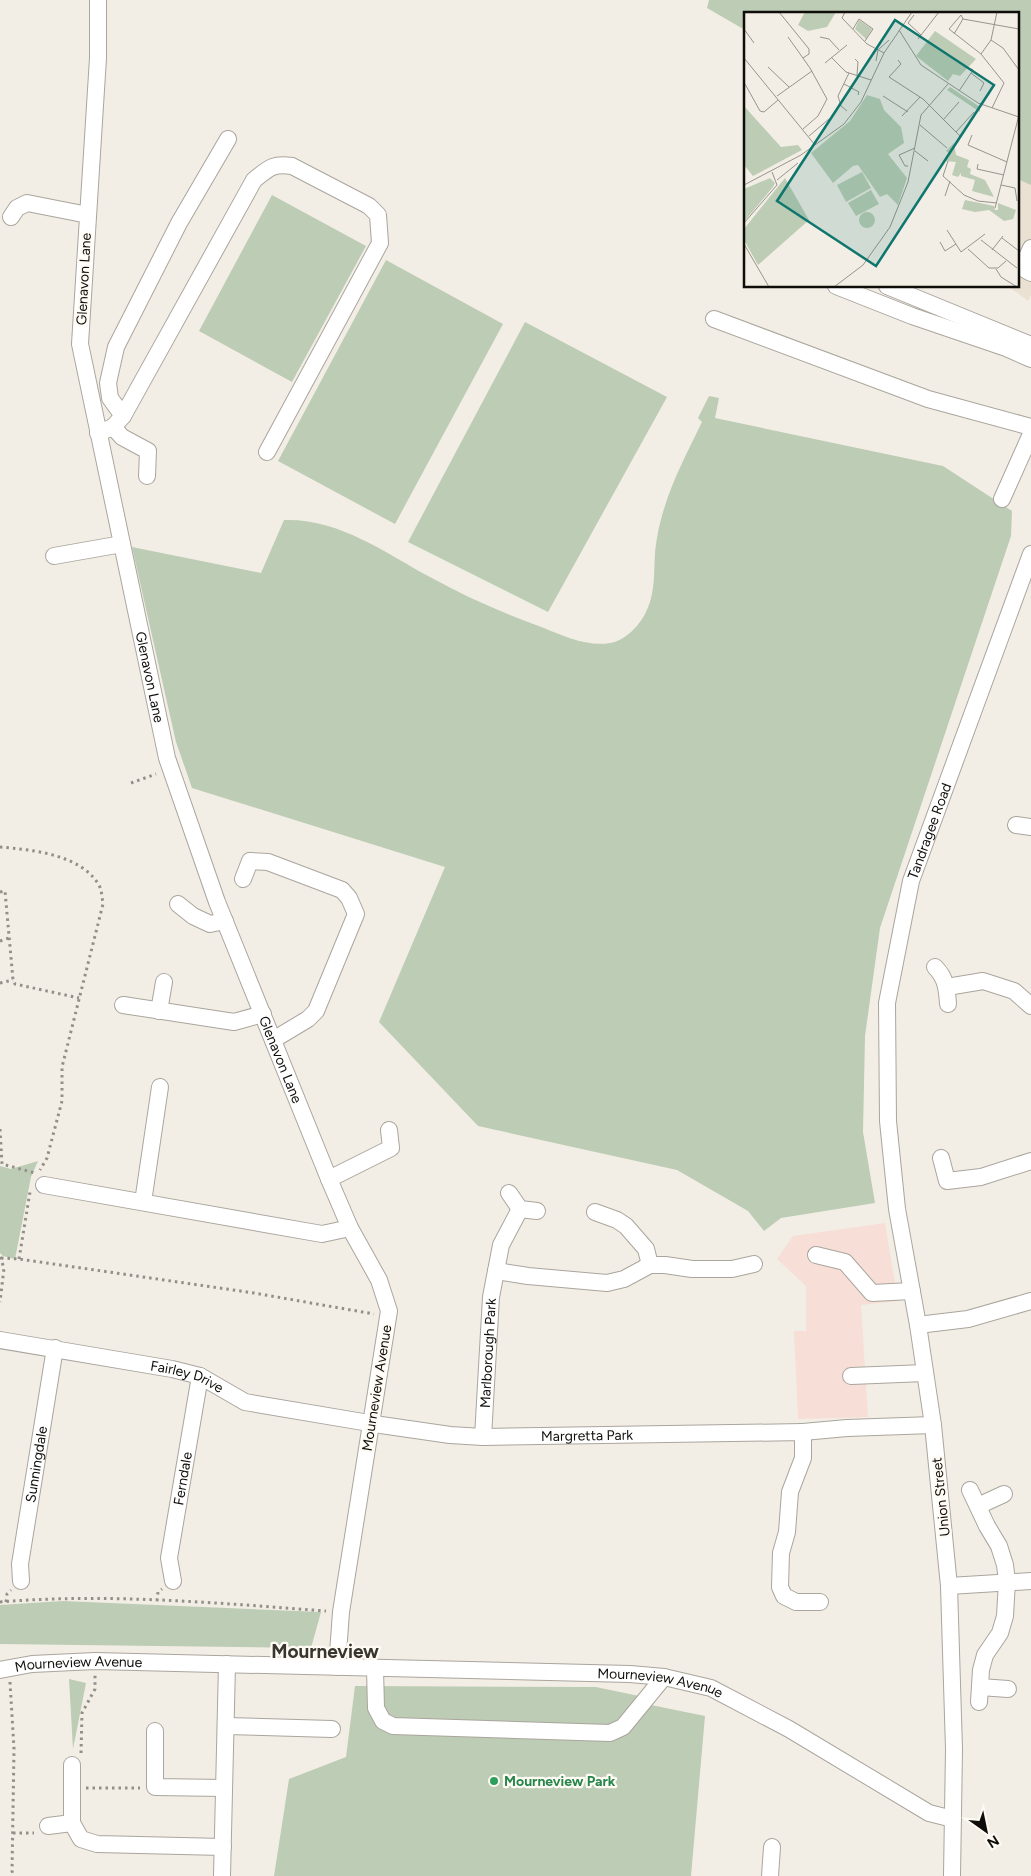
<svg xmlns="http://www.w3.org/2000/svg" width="1031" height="1876" font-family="Figtree,sans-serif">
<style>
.commercial{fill:#f7ded6}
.built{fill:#eae1d2}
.green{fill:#bdccb4}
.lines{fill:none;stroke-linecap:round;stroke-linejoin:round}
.minor-casing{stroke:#aaa59d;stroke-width:18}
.path{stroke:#928f88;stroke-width:3;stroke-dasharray:2.5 4;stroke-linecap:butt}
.minor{stroke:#fff;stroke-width:16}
.leisure-dot{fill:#2e9e5b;stroke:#fffbf4;stroke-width:2}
.labels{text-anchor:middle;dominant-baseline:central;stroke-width:4.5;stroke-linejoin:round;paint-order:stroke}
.street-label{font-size:14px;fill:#0e0d0a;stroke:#fffbf4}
.leisure-label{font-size:14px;font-weight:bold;fill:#27864d;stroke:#fffbf4;text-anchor:start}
.district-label{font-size:19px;font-weight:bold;fill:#38342e;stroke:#fffbf4}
.inset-road{fill:none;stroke:#97948d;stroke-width:1}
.view{fill:#0f766e;fill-opacity:0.15;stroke:#0f766e;stroke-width:2.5}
.inset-edge{fill:none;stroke:#0e0d0a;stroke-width:2.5}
</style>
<rect width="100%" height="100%" fill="#f3eee5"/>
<path class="commercial" d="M885 1223 898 1301 861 1305 868 1417 798 1419 794 1331H806V1286L777 1259 793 1236Z"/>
<path class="built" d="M1017 179 1031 185V295L1028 301 1008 286H1017Z"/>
<path class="green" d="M709 0H1031V185L1017 179V14H745V30L707 8Z
M272 195 366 246 292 382 199 331Z
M386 260 503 324 395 524 278 461Z
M525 322 667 397 548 612 408 542Z
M709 396 719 398 715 418 943 466 1012 511 1011 536 880 928 865 1036 863 1132 875 1203 781 1218 764 1231 748 1211 677 1170 478 1126 379 1022 445 867 192 788 176 742 132 547 261 573 284 520C338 518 384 552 430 577 466 597 505 614 544 628 563 636 588 647 610 643 625 641 640 625 646 612 658 588 652 563 657 538 664 496 684 459 702 422L698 418Z
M38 1161 31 1177 15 1259 3 1256 0 1253V1166L11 1169Z
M63 1601 321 1612 311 1648 0 1644V1605Z
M69 1679 86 1683 73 1749Z
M355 1686 596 1687 639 1696 651 1705 705 1716 691 1876H274L289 1779 346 1757Z"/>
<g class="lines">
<g class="minor-casing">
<g id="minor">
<path id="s1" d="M98 0V58L80 344 167 758 217 902 329 1179 350 1228 379 1280 389 1311 341 1612 337 1667"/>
<path d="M11 217 17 208 27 203 88 215"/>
<path d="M1031 248 1022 268 1031 273"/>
<path d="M836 286 912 316 1006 348 1031 359"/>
<path d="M887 286 1031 345"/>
<path d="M714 319 928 399 1031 427"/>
<path d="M123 416 110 398 108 383 116 347 179 223 228 139"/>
<path d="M113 427 122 437 148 451 147 476"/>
<path d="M98 433 113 427 123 416 254 180C269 168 273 163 292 166L369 206 378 215 380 243 267 452"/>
<path d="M1002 499 1031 434"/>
<path d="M54 556 122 544"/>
<path d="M1016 825 1031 827"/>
<path d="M243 879 250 861 268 862 342 890 349 898 356 914 316 1011 308 1019 273 1040"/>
<path d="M178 904 193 916 210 924 225 921"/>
<path d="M935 967C946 978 947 989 948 1004"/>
<path d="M947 987 983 981 1014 991 1031 1006"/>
<path d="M123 1005 234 1022 263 1014"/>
<path d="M159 1011 164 982"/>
<path d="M941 1158 947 1181 981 1177 1031 1161"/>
<path d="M329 1179 391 1148 389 1130"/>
<path d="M44 1185 322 1234 350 1228"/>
<path d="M509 1193 520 1209 537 1211"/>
<path d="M143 1202 160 1087"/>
<path d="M595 1212 617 1220 626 1226 646 1249 650 1265"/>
<path d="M816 1255 845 1262 872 1293 912 1291"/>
<path d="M496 1271 528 1276 607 1283 624 1279 650 1265H665L692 1269H732L754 1264"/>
<path d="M918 1325 968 1319 1031 1301"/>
<path id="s2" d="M0 1340 172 1369 200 1376 245 1402 381 1425 450 1435 483 1437 803 1432V1458L790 1492 787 1532 781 1553 780 1587 784 1596 796 1602H820"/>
<path d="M851 1376 925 1373"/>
<path d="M803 1432 847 1428 933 1425"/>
<path id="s3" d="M483 1437 491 1297 501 1245 520 1209"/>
<path d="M970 1490 987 1526 999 1546 1005 1565 1007 1581 1005 1616 1000 1633 985 1655 981 1670 979 1702"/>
<path d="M978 1506 1004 1494"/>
<path id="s4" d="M21 1581 20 1564 55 1348"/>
<path id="s5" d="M173 1581 169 1558 200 1376"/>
<path d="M949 1586 1031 1581"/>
<path d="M375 1669 376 1708 383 1721 393 1726 610 1733 623 1727 664 1677"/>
<path id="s6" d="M0 1670 32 1664 95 1661 630 1674 664 1677 711 1688 789 1729 929 1813 953 1819"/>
<path d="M980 1687 1008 1689"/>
<path d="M226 1726 332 1729"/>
<path d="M155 1731V1787L224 1788"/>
<path d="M72 1765V1823L81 1839 97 1844 223 1847"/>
<path d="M48 1826 72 1823"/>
<path d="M222 1876 227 1664"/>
<path d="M770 1876 772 1847"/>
<path id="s7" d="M952 1876 954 1749 949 1586 933 1425 918 1325 897 1209 888 1121 887 1003 911 881 1031 554"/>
</g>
</g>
<path class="path" d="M131 783 156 774
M0 847C33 850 80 854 99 885 102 891 102 898 103 904L62 1067V1101L47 1158 40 1170
M0 892 5 891 13 980 15 984 79 998
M0 941 9 938
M0 983 13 980
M0 1129 2 1164 35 1173
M0 1257 4 1268 0 1302
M1 1258 19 1259 254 1293 374 1314
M19 1259 30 1192
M157 1601 158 1592 162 1589
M0 1602C108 1593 218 1603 326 1611
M6 1602 7 1594 11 1590
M10 1682 14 1749 12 1871 14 1876
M81 1753 82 1713 95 1689V1675
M86 1788H140
M13 1833H34"/>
<use href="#minor" class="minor"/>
</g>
<circle class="leisure-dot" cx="494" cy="1781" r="5"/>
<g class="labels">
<g class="street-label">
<text transform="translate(84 279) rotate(-87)">Glenavon Lane</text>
<text stroke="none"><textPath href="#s1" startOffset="685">Glenavon Lane</textPath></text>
<text stroke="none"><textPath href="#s7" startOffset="1055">Tandragee Road</textPath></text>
<text stroke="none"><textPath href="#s1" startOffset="1090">Glenavon Lane</textPath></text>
<text stroke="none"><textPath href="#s3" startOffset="84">Marlborough Park</textPath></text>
<text stroke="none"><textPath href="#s2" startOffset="191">Fairley Drive</textPath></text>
<text transform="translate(377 1388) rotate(-81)">Mourneview Avenue</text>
<text stroke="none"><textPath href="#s2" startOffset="600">Margretta Park</textPath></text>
<text stroke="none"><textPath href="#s4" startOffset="118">Sunningdale</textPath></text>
<text stroke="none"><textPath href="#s5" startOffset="104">Ferndale</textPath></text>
<text transform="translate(941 1497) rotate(-96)">Union Street</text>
<text stroke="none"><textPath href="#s6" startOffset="79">Mourneview Avenue</textPath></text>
<text stroke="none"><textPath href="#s6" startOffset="662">Mourneview Avenue</textPath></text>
</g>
<g class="leisure-label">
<text x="504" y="1781">Mourneview Park</text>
</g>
<g class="district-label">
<text x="325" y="1651">Mourneview</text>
</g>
</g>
<g transform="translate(744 12)">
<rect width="275" height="275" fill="#f3eee5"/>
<path d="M61 0H92L83 15 64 19 54 13ZM115 8 128 17 122 27 111 17ZM191 19 232 47 216 64 209 62 204 69 172 44ZM206 75 236 95V100L203 78ZM123 83 136 87 140 98 157 115 160 131 144 142 163 166 154 193 143 182 136 185 114 153 109 154 89 171 67 141 106 109ZM0 94 37 135 54 133 58 138 9 164 0 153ZM210 131 212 143 225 148 223 155 227 157 226 162 241 168 250 185 228 179 231 168 217 164V161L214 165 208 163 212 150 201 149 205 141 202 139ZM118 160 127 176 102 190 93 173ZM26 166 31 171 29 175 0 210V177ZM41 166 65 208 14 253 0 228V217ZM127 178 135 192 112 204 104 191ZM221 188 250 194 251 198H254V191L272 198 269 207 260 209 245 198 231 200 218 197ZM115 208a8 8 0 1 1 16 0a8 8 0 1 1-16 0Z" fill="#bdccb4"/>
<path class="inset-road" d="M35 0 65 37V42L59 46M101 0 98 6 123 32 140 41M170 3 164 11 177 23M0 17 10 31M109 17 115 7 129 17 121 29M155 18 177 53 234 91 275 105M210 22 219 7M44 25 66 56 83 87 74 104 59 117M76 25 85 27 95 38M174 27 195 0M247 28 259 36 275 58M237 42 247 28 253 0M87 45 102 60 127 68M0 46 71 133M111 47 114 50 113 63M154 48 157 52 145 65 179 87 216 124M132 49 134 38 145 28M81 51 103 33M24 55 45 75M227 61 240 71 236 79M1 72 16 99 20 100 34 88M100 72 115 80 114 83M215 79 229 58 227 57M33 84 68 59M139 84 164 100M248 96 260 71 237 42 205 17 217 3 219 7 275 17M103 99 97 94 94 84 105 61M158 104 176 85M199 108 215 90M176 113 203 136M212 120 230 100M228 123 224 133 263 150M65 124 85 107M171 139 184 149M204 149 199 164 220 183 234 189 253 191M234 152 233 157 260 163M164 154H161L155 143 171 136M33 168 54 151M0 173 57 143 100 112 117 90 140 41 168 0M257 173 271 176 273 189M201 184 206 169M251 196 275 103M0 211 33 173 28 160M203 218 217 240 241 222M258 226 275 239M237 228 273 256M196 230 201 239 212 232M0 232 25 275M224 237 245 256H254L262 249M248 238 259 224M252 257 257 265 273 275M90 275 119 253 146 215 164 170 177 103 204 72"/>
<path class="view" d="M151 8 250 73 132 254 33 189Z"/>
<rect width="275" height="275" class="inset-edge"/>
</g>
<g transform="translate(986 1831) rotate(147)" stroke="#fffbf4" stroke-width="4" paint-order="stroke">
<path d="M0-4L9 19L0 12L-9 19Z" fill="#0e0d0a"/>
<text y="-8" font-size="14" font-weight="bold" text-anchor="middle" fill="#0e0d0a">N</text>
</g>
</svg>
